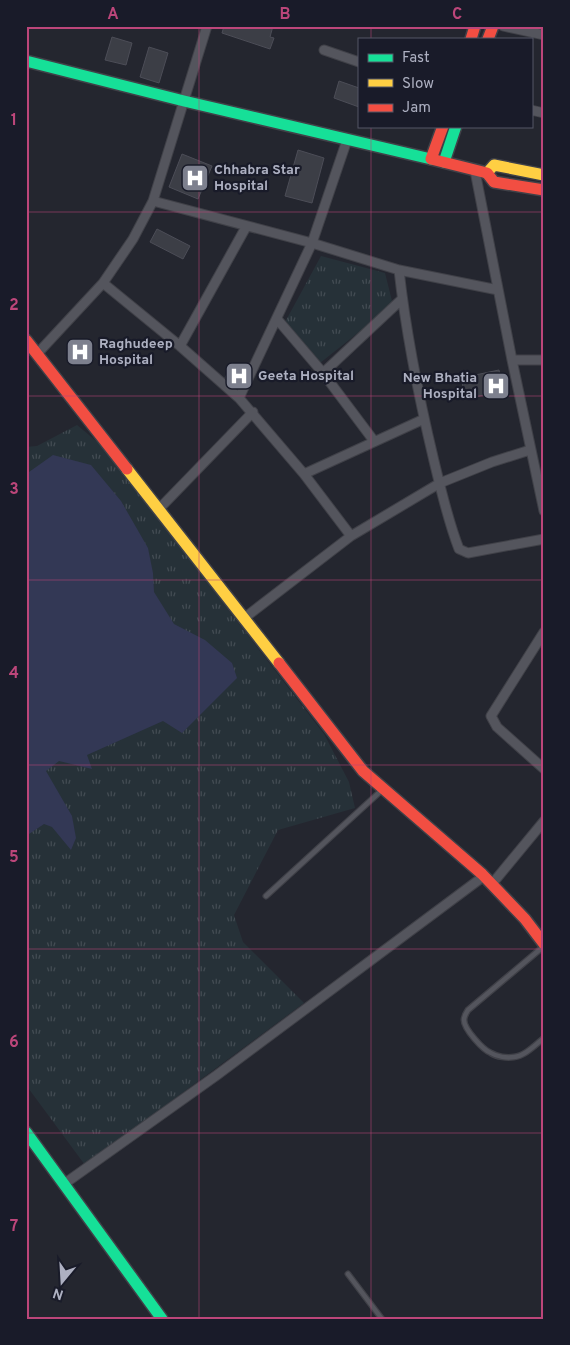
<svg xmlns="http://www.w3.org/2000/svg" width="570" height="1345" font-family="Overpass,sans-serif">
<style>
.grass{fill:url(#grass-tufts)}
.water{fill:#333855}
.building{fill:#3c3e46;stroke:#4c4d57}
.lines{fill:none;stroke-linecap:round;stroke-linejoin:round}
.lane-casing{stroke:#404148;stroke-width:7}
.street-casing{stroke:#404148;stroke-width:11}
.fast-casing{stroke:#404148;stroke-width:14}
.slow-casing{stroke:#404148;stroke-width:14}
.jam-casing{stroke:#404148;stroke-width:14}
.lane{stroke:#54555d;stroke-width:4.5}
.street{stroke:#54555d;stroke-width:9}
.fast{stroke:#16e098;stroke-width:11}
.slow{stroke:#ffcf43;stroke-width:11}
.jam{stroke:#f24e42;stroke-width:11}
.grid{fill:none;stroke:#bc467a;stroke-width:1;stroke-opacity:0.55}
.labels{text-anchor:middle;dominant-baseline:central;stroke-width:4.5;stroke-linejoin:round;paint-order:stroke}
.poi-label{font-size:14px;font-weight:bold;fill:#adb0c1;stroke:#191b29;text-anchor:start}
.neatline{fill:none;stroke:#bc467a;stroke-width:2}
.grid-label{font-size:16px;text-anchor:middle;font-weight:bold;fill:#bc467a}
</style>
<defs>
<pattern id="grass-tufts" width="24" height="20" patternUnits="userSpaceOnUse" patternTransform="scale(1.25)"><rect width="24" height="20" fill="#263138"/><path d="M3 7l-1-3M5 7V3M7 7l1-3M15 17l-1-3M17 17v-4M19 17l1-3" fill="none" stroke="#434c53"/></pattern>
</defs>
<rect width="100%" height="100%" fill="#24262f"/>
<path class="grass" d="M321 256 385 273 393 305 320 363 284 324Z
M77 425 101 445 324 734 349 782 355 808 278 830 234 915 243 942 304 1003 85 1165 26 1085V447L37 446Z"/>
<path class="water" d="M53 455 91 465 121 501 148 548 153 573 154 592 174 624 205 640 232 663 237 678 182 733 163 721 87 755 92 769 59 761 46 771 72 816 76 838 71 850 52 827 44 824 26 836V472H29Z"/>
<path class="building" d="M224 26H273L270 37 274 38 270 49 222 33Z
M112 37 132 43 126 65 105 60Z
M149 47 168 53 159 83 140 77Z
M339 81 359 88V107L334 98Z
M298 150 324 158 312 203 285 196Z
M182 154 212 166 198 199 169 187Z
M157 229 190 246 183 259 150 242Z
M78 341 90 356 81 363 69 348Z
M232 363 245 369 238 387 225 378Z
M499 370 503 391 466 399 461 378Z"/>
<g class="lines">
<g class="lane-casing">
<path id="lane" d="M266 896 382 790
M544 946 468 1010C466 1013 464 1016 464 1020 464 1029 483 1050 491 1053 497 1057 507 1058 514 1057 525 1056 535 1045 544 1038
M348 1274 382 1319"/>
</g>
<g class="street-casing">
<path id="street" d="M503 26 544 35
M324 50 359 62
M531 110 544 113
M475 171 512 360 544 511
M153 201 312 243 399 270 498 290
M399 270C406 334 419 398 434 461 441 490 448 521 459 549L468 553 544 539
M103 283 180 346 239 398 304 474 351 536
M277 319 323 373 374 441
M180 346 246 227
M37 354 103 283 133 239 153 201 207 26
M512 360H544
M323 373 402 299
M239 398 312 243 347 140
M304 474 424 419
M158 510 253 412
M243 619 351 536 440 483 492 462 530 450
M544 632 491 716 497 727 544 769
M492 884 544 821
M64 1184 217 1075 484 876"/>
</g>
<g class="fast-casing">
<path id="fast" d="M26 61 184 101 431 159
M444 162 456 126
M26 1132 162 1319"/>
</g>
<g class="slow-casing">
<path id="slow" d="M487 173 494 165 544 175
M127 469 279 663"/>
</g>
<g class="jam-casing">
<path id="jam" d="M471 39 475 26
M488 39 493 26
M431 159 443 126
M431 159 487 173 494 182 544 190
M26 340 127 469
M279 663 363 771 482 874 525 919 544 944"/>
</g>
<use href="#lane" class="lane"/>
<use href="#street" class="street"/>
<use href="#fast" class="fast"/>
<use href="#slow" class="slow"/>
<use href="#jam" class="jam"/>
</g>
<path class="grid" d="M199 26V1319M371 26V39M371 126V1319M26 212H544M26 396H544M26 580H544M26 765H544M26 949H544M26 1133H544"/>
<defs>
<g id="hospital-square" transform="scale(1.4375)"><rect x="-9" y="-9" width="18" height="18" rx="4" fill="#7d808e" stroke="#191b29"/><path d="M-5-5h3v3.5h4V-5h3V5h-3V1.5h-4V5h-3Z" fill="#fff"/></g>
</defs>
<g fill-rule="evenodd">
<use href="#hospital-square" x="195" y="178"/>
<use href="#hospital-square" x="80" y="352"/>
<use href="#hospital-square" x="239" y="376"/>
<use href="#hospital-square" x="496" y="386"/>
</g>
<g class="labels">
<g class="poi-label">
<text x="214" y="170">Chhabra Star<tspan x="214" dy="16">Hospital</tspan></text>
<text x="99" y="344">Raghudeep<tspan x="99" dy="16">Hospital</tspan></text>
<text x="258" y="376">Geeta Hospital</text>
<text x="477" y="378" text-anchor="end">New Bhatia<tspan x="477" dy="16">Hospital</tspan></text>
</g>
</g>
<rect width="570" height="1345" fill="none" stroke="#191b29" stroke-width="55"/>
<rect x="358" y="38" width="175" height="90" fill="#191b29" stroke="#545766"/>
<rect x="368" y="54" width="25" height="8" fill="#16e098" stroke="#545766"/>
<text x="402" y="62" font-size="15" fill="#adb0c1">Fast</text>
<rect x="368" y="79" width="25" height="8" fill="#ffcf43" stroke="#545766"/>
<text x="402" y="88" font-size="15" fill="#adb0c1">Slow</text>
<rect x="368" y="104" width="25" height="8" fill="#f24e42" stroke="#545766"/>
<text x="402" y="112" font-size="15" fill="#adb0c1">Jam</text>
<g transform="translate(62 1282) rotate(198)" stroke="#191b29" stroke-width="4" paint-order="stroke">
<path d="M0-4L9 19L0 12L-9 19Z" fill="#adb0c1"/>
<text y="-8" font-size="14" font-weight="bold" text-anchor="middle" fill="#adb0c1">N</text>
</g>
<rect x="28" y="28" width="514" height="1290" class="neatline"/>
<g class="grid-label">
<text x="113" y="19">A</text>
<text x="285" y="19">B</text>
<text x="457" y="19">C</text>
<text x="14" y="125">1</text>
<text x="14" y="310">2</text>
<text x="14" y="494">3</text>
<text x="14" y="678">4</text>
<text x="14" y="862">5</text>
<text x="14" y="1047">6</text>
<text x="14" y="1231">7</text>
</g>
</svg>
